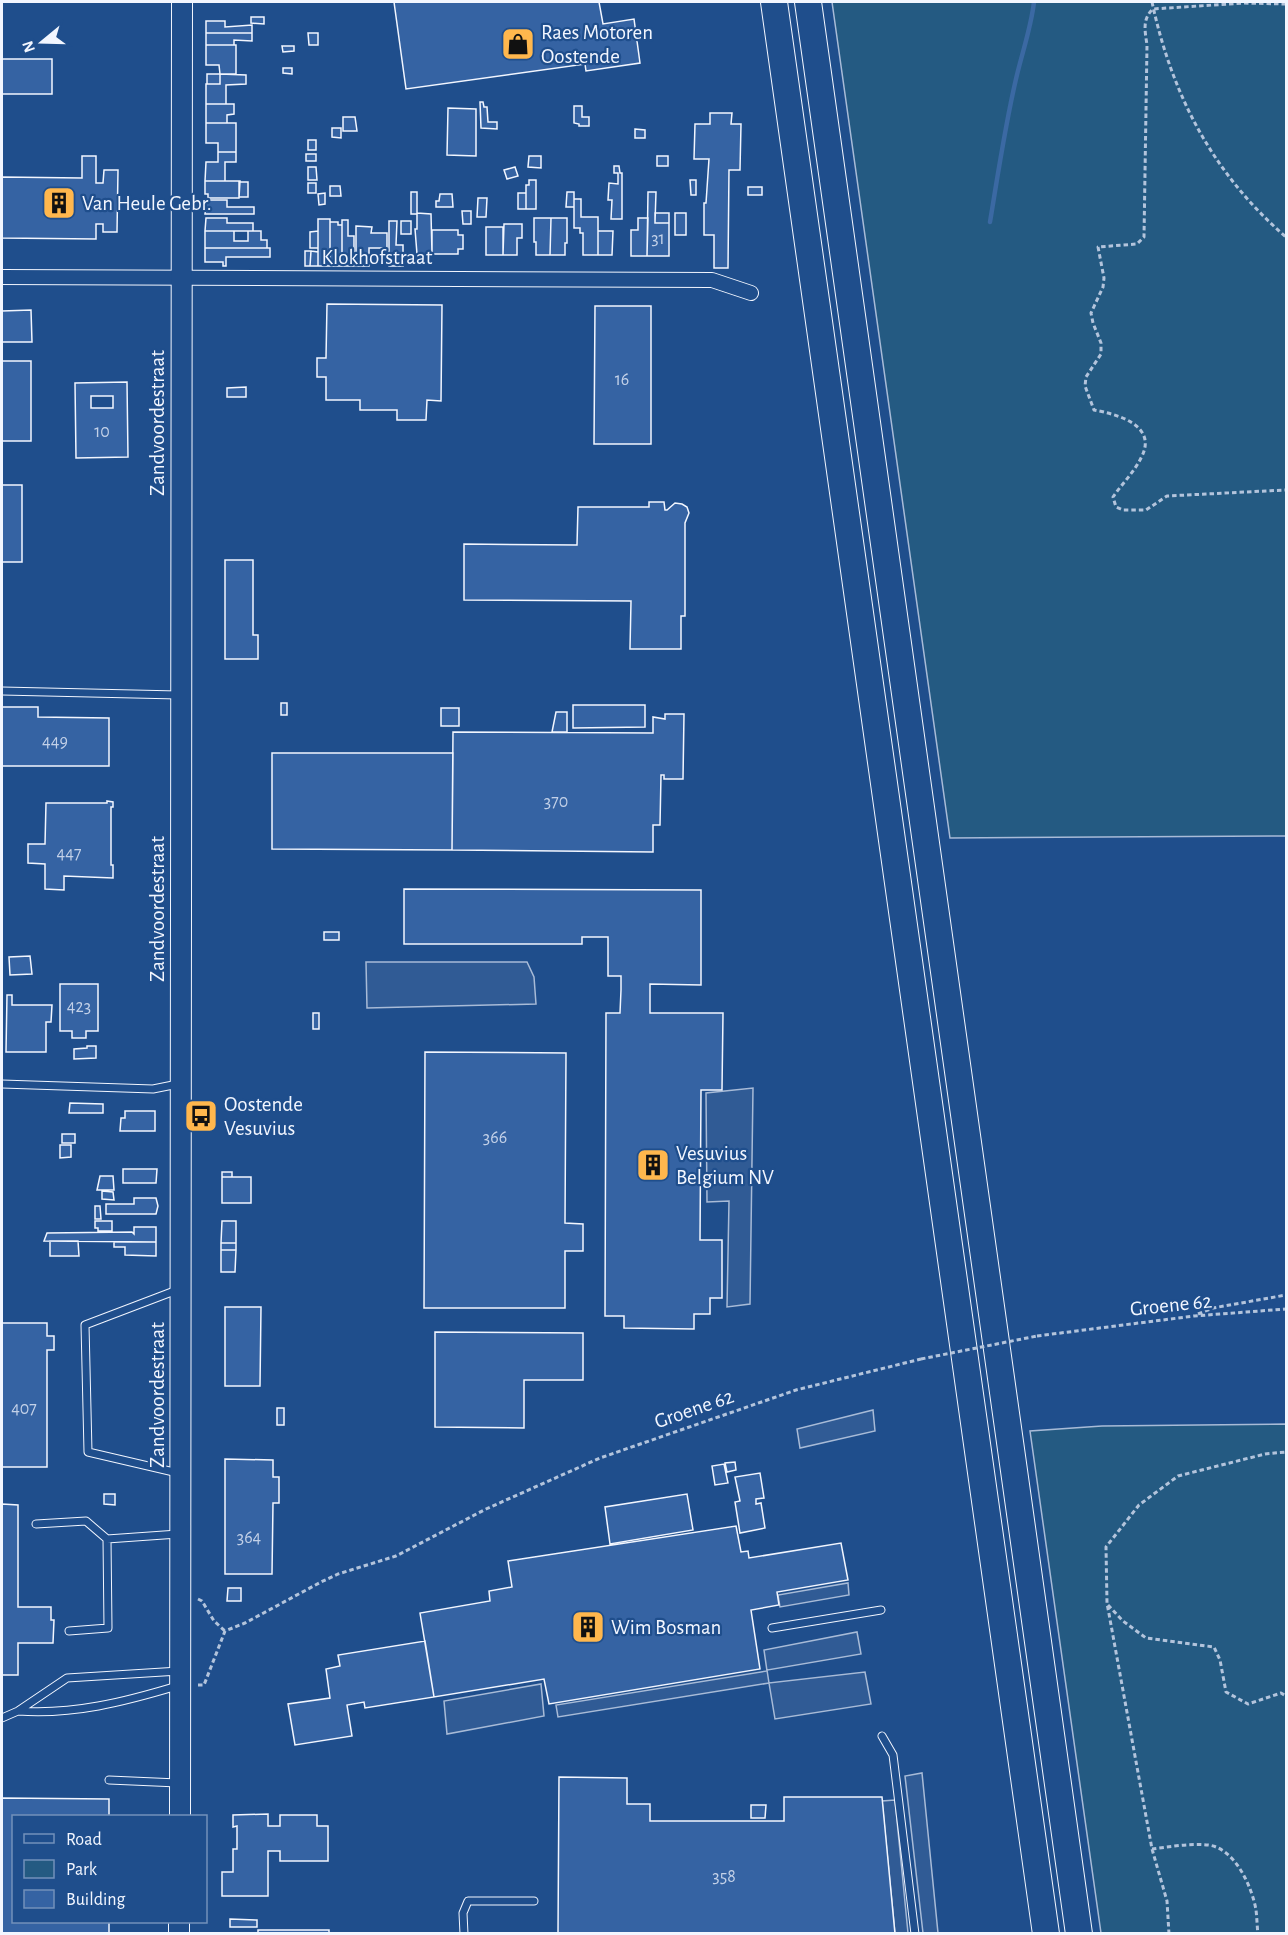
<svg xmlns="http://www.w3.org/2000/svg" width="1288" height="1935" font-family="'Alegreya Sans',sans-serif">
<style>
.green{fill:#245a82;stroke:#a8bbd7;stroke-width:1.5}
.parking{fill:#305b95;stroke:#a8bbd7;stroke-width:1.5}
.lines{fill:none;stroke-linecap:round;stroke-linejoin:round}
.stream{stroke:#3b69a3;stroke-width:4.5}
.building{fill:#3563a3;stroke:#f2f6ff;stroke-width:1.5;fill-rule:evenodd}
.lane-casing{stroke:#f2f6ff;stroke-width:9}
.street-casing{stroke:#f2f6ff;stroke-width:16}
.secondary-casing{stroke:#f2f6ff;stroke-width:22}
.highway-casing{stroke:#f2f6ff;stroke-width:28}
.path{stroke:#b3c4dc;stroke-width:3;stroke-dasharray:4.5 3;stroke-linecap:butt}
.lane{stroke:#1f4e8c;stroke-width:7}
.street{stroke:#1f4e8c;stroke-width:14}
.secondary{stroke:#1f4e8c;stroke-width:20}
.highway{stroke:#1f4e8c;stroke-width:26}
.path-bridge{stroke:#b3c4dc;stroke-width:3;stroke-dasharray:4.5 3;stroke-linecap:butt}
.labels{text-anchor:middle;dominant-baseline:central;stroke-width:4.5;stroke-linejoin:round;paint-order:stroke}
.number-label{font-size:18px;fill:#c3d1e8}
.poi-label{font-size:21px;fill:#f2f6ff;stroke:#1f4e8c;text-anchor:start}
.street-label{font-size:21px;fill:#f2f6ff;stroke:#1f4e8c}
</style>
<rect width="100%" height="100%" fill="#1f4e8c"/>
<path class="green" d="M832 2H1286V836L950 838Z
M1286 1424V1933H1101L1030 1431 1102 1426Z"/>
<path class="parking" d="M366 962H527L534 977 536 1004 367 1008Z
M753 1088 750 1304 727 1307 729 1201 707 1202 706 1093Z
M873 1410 875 1431 800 1448 797 1429Z
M848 1583 849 1595 780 1607 778 1595Z
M857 1632 861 1654 767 1670 769 1683 865 1672 871 1704 775 1719 769 1683 558 1717 556 1705 767 1671 764 1650Z
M541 1684 544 1716 447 1734 444 1701Z
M922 1773 938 1933H923L905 1776Z
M895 1800 908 1933H895L882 1801Z"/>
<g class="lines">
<path class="stream" d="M990 222C998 174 1005 126 1016 79 1022 53 1031 28 1034 2"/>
</g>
<path class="building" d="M394 2H599L603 24 634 19 640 63 586 71 585 64 406 89Z
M251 17H264V24L251 23Z
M206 21H225V27L252 25V33H206Z
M206 33H252V41L234 40V45H206Z
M308 33H318V45H309Z
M206 45H236V74H220L219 65H206Z
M282 46H294V51L283 52Z
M2 59H52V94H2Z
M283 68H292V74L283 73Z
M207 74H220V84H207Z
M220 74 246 75V84L226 85V104H206V84H220Z
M480 102H483L484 107H487L488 122H497V129L481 128Z
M206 104H234V114L227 115V123H206Z
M574 106H582V117H589V126H579V124L574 123Z
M448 108 476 109V156L447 155Z
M710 113H732L731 124H741L740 170H729L728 268H714V235H704V203H706L709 159H694L695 124H710Z
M343 117H355L357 131H343Z
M206 123H236V152H218V143H206Z
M332 128H341V138L332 137Z
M635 129 645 130V138H635Z
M308 140H316V150H308Z
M218 152H236V162H225V181H205L206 162H218Z
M306 154H316V161H306Z
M82 156H96V183H103L104 170H118L117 232H103V224H96V239L2 238V177L82 178Z
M529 156H541V168L528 167Z
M657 156H668V166H657Z
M614 166H619L620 173H622V219H611L612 200H608L609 183 618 184V173H614Z
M308 167H316L317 180H308Z
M515 167 518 176 507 179 504 170Z
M529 180H536V209H526V185H529Z
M690 180H696V195H691Z
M205 181H240L239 198H208V194H205Z
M239 182H248V197H239Z
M308 183H316V193H308Z
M330 186H340L341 196H330Z
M748 187H762V195H748Z
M411 192H417V214H411Z
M567 192H574V207H566Z
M648 192H656L655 223H669V256H647Z
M325 193V204L319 205 318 194Z
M518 193H526V209H518Z
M440 194H452L453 207H436V201H439Z
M478 198H487L486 217H477Z
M574 199H581V217H598V255H583V233H580V228H574Z
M206 200H227V207H254V214H205Z
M462 211H471V224H463Z
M417 213 431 214 432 254H417L415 229H417Z
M655 213H669V223H655Z
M675 213H686V235H675Z
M206 218H227V223H253V231H205Z
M534 218H551L550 255H536V242H534Z
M551 218H567V243H565V255H550Z
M638 218H648L647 256H631V230H638Z
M318 219H330V266H318Z
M342 220H348V236H354V266H342Z
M389 221H397L396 245H403V266H389Z
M401 221H411V234H401Z
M330 222H338V225H342V266H330Z
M504 224H522V238H517V255H503Z
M356 226 372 227 371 233H387V248H369V266H356Z
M486 227H503V255H486Z
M432 230H458V235H463V249H458V254H432Z
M205 231H234V241H248V231H261V240H267V248H205Z
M318 231V248H310V232Z
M598 231H613L612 255H598Z
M205 248H270V257H226V266H223V262H205Z
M305 251H311L310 266H305Z
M311 251 318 252V266H310Z
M327 304 442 305 441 401 427 400 426 420H397V410H360V400H326V377H317V358H326Z
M595 306H651V444H594Z
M31 310 32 342H2V311Z
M2 361H31V441H2Z
M127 382 128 457 76 458 75 383ZM91 396H113V408H91Z
M246 387V397H227V388Z
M2 485H22V562H2Z
M649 502H664L665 510H667L675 503 682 504 687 507 689 513 685 523V616H681V649H630L631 601 464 600V544L577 545 578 507H649Z
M225 560H253V635H258V659H225Z
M281 703H287V715H281Z
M573 705H645V727L573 728Z
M2 707H38V717L109 718V766H2Z
M441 708H459V726H441Z
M556 712H567V732H552Z
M665 714H684L683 779H664V775H661L660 825H653V852L452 850 453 732 653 733V717L665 719Z
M272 753H453L452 850 272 849Z
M107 801 113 802V807H111V865H113V878L64 876V890L45 889V864L28 863V844H45L46 803H107Z
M404 889 701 890V985L650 984V1013H723L722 1090H701L700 1240H722V1298H710V1314H694V1329L624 1328V1316H605L606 1013H620L621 990V976H608V937H582V944H404Z
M324 932H339V940H324Z
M30 956 32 974 10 975 9 957Z
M60 984H98V1031H86V1038H72V1031H60Z
M7 995H12V1005H52L51 1022H46V1052H6Z
M313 1013H319V1029H313Z
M87 1046H96V1058L74 1059V1049L87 1048Z
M425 1052 566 1053 565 1223 583 1224V1251H565V1308H424Z
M70 1103 103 1104V1113H69Z
M125 1111H155V1131H120L121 1118H125Z
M62 1134H75V1143H62Z
M60 1145H71V1157L60 1158Z
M123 1169H157L156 1183H123Z
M222 1172H232V1177H222Z
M100 1176H113L114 1190H97Z
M222 1177H251V1203H222Z
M102 1191 113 1192 114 1200 102 1199Z
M134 1198H156L158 1206 156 1214H106V1204H134Z
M95 1206H100L101 1219H95Z
M95 1221H112V1231H98V1228H95Z
M222 1221H236V1243H221Z
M134 1227H156V1242L44 1241 47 1233 132 1232 134 1234Z
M50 1241H78L79 1256H50Z
M114 1242H156V1256L125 1255V1247H114Z
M221 1243H236V1250H221Z
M221 1250H236L235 1272H221Z
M225 1307H261L260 1386H225Z
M2 1323H47V1336H54V1350H47V1467H2Z
M435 1332 583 1333V1380H524V1428L435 1427Z
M277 1408H284V1425H277Z
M225 1459 273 1460V1477H279V1503H273L272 1574H225Z
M735 1462 736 1470 727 1472 725 1463Z
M724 1464 728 1483 715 1485 712 1466Z
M760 1473 764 1498 756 1499V1504L761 1503 765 1528 740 1533 735 1502 740 1501 735 1477Z
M104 1494H115V1505L104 1504Z
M687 1494 693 1530 610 1544 605 1507Z
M2 1504 18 1505V1607H51V1620H54L53 1643H18V1675H2Z
M736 1526 741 1552 748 1551 749 1558 841 1543 848 1580 777 1592 779 1605 751 1610 760 1669 549 1704 544 1679 434 1697 420 1613 490 1601 489 1591 512 1587 508 1561Z
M228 1588H241V1601H227Z
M425 1641 434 1697 365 1708 364 1702 347 1705 352 1736 295 1745 288 1704 330 1698 326 1669 340 1666 338 1655Z
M559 1777 627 1778V1804H650V1821H784V1797H882L895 1934H558Z
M2 1798 109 1799V1816H14V1922H109V1934H2Z
M751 1805H766L765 1818H751Z
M268 1814V1826H280V1815H317V1826H328V1861H280V1851H268V1896H222V1872H233V1849H237V1826L233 1827V1815Z
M230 1919 257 1920V1927H230Z
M258 1930H329V1933L339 1934H258Z"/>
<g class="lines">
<g class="lane-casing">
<path id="lane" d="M2 691 178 695
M2 1084 153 1089 178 1084
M177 1290 85 1325 88 1452 178 1473
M36 1524 86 1521 107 1539
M772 1628 881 1610
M69 1631 108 1628 107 1539 178 1534
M18 1711C73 1715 124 1702 177 1686
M2 1718 18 1711 67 1678 179 1671
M882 1736 893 1755 915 1934
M109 1780 178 1783
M464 1934 463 1913 468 1901H534"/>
</g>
<g class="street-casing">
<path id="street" d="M2 277 712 280 751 293"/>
</g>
<g class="secondary-casing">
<path id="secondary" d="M180 1816 182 2
M179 1934V1922"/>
</g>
<g class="highway-casing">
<path id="highway" d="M774 2 1046 1934
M808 2 1079 1934"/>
</g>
<path class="path" d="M1152 2C1172 95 1213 174 1286 237
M1286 4 1243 3 1153 9C1142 19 1145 31 1147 45L1144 237 1137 244 1098 247 1104 278 1103 287 1091 313 1093 323 1101 343V354L1086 377 1085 386 1094 410C1116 414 1159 425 1141 458 1134 472 1122 484 1113 497L1116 507 1123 510H1146L1167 496 1286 490
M1198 1314 1213 1308 1286 1295
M1037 1336 1194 1316 1286 1309
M198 1599 202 1601 214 1621 225 1631
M1108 1605 1123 1621 1146 1638 1214 1647 1220 1660 1226 1692 1248 1704 1281 1693 1286 1696
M198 1685H204L225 1631 245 1623 321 1582 338 1574 396 1556 486 1509 600 1458 796 1390 921 1359
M1152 1849C1169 1847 1190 1843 1208 1845 1235 1848 1252 1887 1256 1910 1257 1918 1257 1926 1258 1934
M1169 1934 1167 1901 1152 1849 1107 1603 1106 1547 1139 1505 1178 1476 1265 1454 1286 1452"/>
<use href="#lane" class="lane"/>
<use href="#street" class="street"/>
<use href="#secondary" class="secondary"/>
<use href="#highway" class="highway"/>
<path class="path-bridge" d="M921 1359 1037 1336"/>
</g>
<defs>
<g id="shop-square" transform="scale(1.725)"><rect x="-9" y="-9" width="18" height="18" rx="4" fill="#ffb74d" stroke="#1f4e8c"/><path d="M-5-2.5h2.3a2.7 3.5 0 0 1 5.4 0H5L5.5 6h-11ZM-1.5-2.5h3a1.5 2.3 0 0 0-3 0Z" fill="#111"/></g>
<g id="building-square" transform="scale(1.725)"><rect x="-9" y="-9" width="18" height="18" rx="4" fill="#ffb74d" stroke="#1f4e8c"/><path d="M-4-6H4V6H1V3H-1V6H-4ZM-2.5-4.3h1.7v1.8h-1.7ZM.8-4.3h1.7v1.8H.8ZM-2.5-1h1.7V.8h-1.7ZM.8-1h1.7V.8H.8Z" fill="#111"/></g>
<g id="bus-square" transform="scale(1.725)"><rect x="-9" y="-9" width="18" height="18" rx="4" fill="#ffb74d" stroke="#1f4e8c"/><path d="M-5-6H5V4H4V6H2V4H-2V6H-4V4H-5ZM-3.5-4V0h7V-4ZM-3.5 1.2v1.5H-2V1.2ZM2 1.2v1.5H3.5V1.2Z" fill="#111"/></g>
</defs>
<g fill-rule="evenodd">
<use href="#shop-square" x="518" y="44"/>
<use href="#building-square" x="59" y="203"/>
<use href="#bus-square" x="201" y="1116"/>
<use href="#building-square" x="653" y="1165"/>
<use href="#building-square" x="588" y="1627"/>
</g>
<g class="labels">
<g class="number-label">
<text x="658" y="239">31</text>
<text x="622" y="380">16</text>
<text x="102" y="432">10</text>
<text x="55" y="742">449</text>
<text x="556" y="802">370</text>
<text x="69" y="854">447</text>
<text x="79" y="1007">423</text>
<text x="495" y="1138">366</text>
<text x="24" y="1409">407</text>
<text x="249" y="1538">364</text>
<text x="724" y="1877">358</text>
</g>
<g class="poi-label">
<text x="541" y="32">Raes Motoren<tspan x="541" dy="24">Oostende</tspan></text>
<text x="82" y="203">Van Heule Gebr.</text>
<text x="224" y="1104">Oostende<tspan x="224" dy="24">Vesuvius</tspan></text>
<text x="676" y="1153">Vesuvius<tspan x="676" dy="24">Belgium NV</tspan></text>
<text x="611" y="1627">Wim Bosman</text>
</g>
<g class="street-label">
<text x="377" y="257">Klokhofstraat</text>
<text transform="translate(157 423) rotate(-90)">Zandvoordestraat</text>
<text transform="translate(157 909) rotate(-90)">Zandvoordestraat</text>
<text transform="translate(1171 1305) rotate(-6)">Groene 62</text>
<text transform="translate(157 1395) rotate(-90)">Zandvoordestraat</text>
<text transform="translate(694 1409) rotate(-19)">Groene 62</text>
</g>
</g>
<rect width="1288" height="1935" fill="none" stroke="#f2f6ff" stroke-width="6"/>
<rect x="12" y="1815" width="195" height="108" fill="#1f4e8c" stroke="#7391ba" stroke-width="1.5"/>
<rect x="24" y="1834" width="30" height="9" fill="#1f4e8c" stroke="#7391ba" stroke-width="1.5"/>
<text x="66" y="1845" font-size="18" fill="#f2f6ff">Road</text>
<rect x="24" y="1860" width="30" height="18" fill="#245a82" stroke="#7391ba" stroke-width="1.5"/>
<text x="66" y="1875" font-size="18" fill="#f2f6ff">Park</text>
<rect x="24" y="1890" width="30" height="18" fill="#3563a3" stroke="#7391ba" stroke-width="1.5"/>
<text x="66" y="1905" font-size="18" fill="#f2f6ff">Building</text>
<g transform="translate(42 42) rotate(251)" stroke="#1f4e8c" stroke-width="4.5" paint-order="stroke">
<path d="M0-4.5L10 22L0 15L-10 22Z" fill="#f2f6ff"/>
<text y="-9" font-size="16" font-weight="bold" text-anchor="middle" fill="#f2f6ff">N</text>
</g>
</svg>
